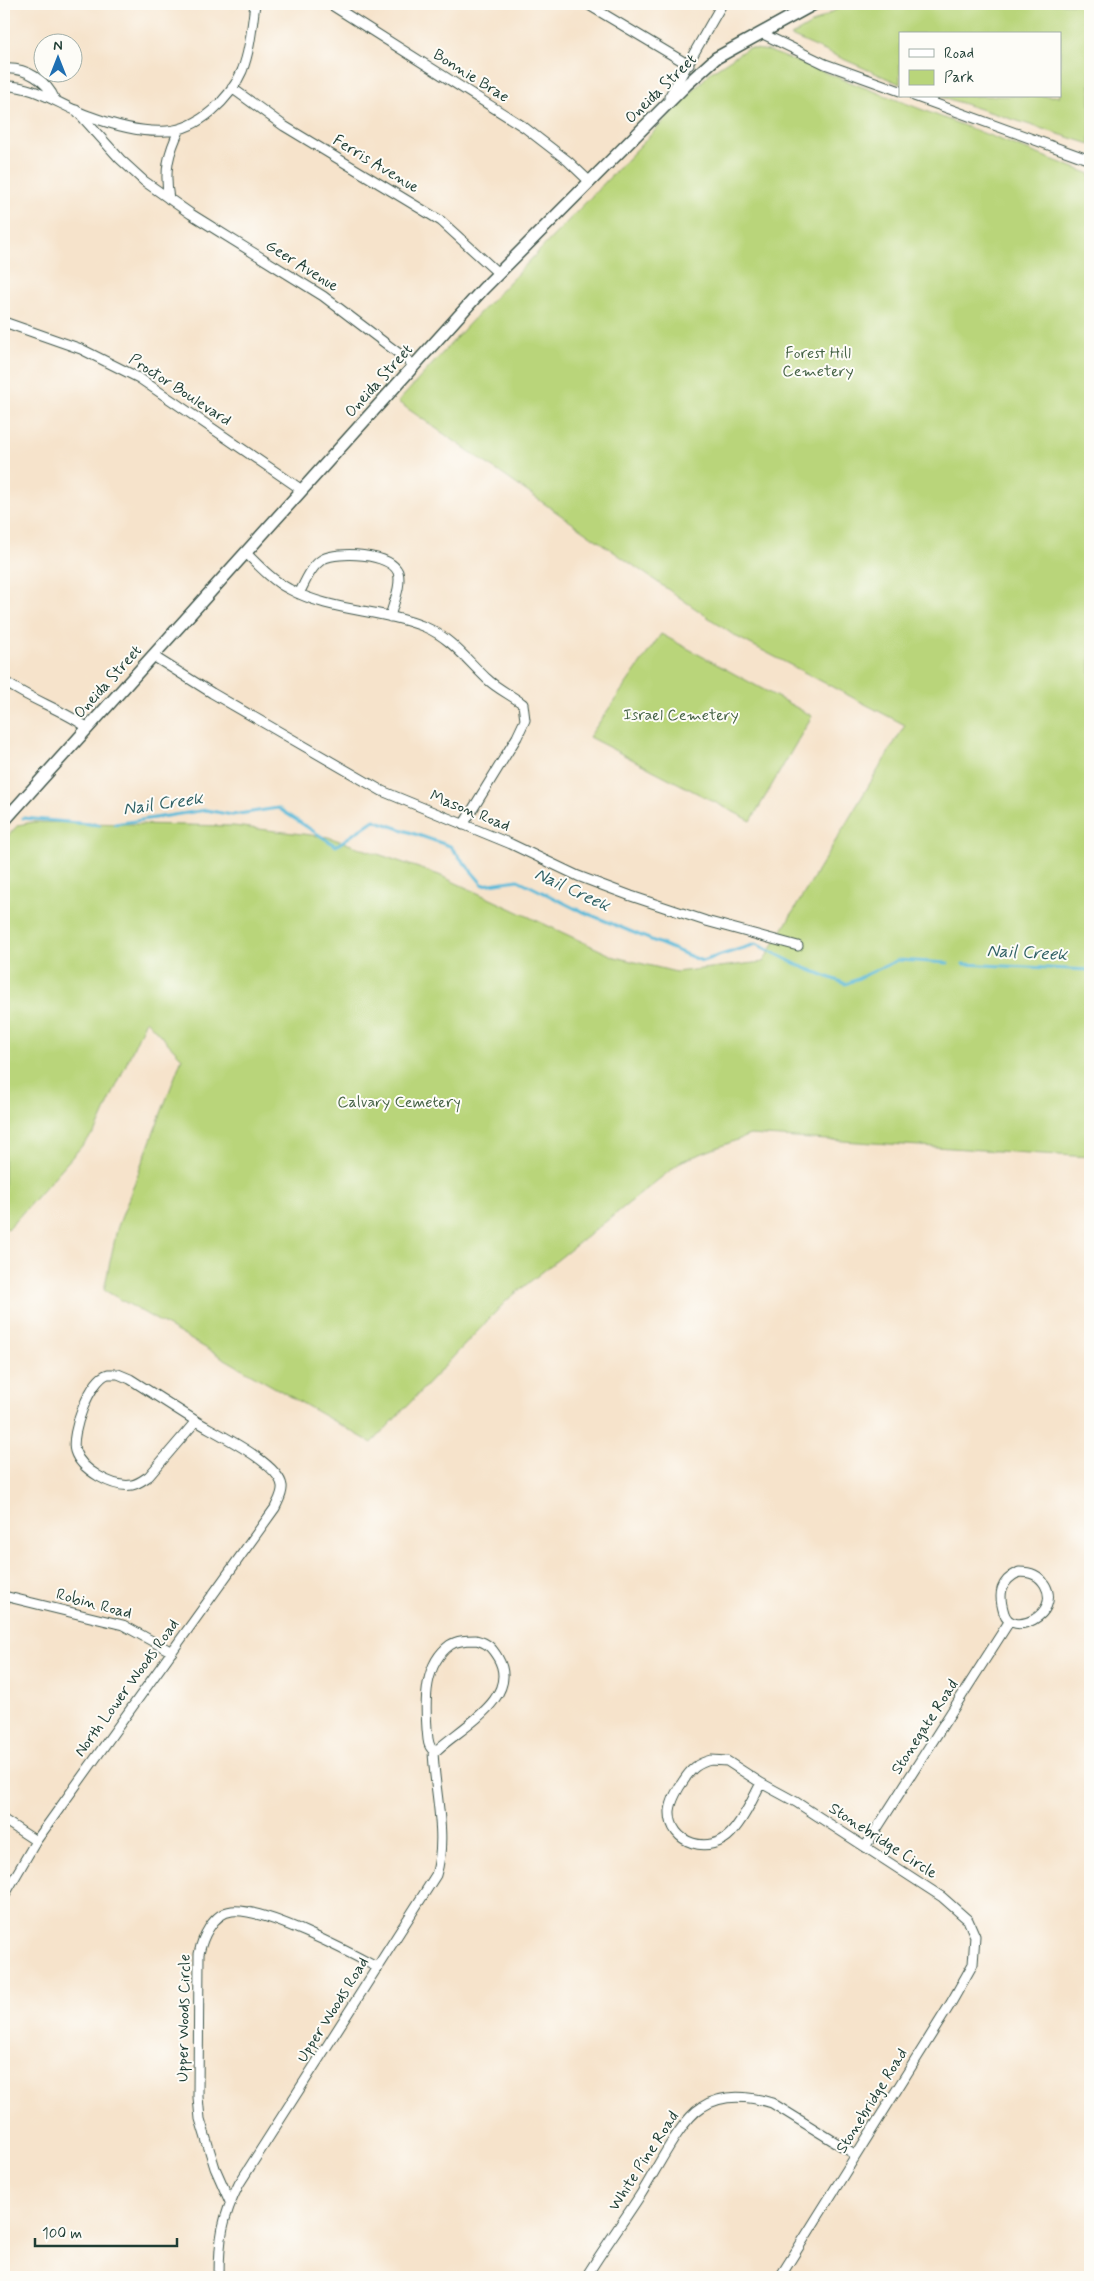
<svg xmlns="http://www.w3.org/2000/svg" width="1094" height="2281" font-family="Mynerve,sans-serif">
<style>
.green{fill:#b9d57a;stroke:#6c8957}
.lines{fill:none;stroke-linecap:round;stroke-linejoin:round}
.stream{stroke:#5bbad9;stroke-width:3}
.minor-casing{stroke:#3f564b;stroke-width:11}
.tertiary-casing{stroke:#3f564b;stroke-width:14}
.minor{stroke:#fff;stroke-width:9}
.tertiary{stroke:#fff;stroke-width:11}
.labels{text-anchor:middle;dominant-baseline:central;stroke-width:4;stroke-linejoin:round;paint-order:stroke}
.street-label{font-size:16px;fill:#1f3d34;stroke:#fdfcf7}
.park-label{font-size:16px;fill:#466346;stroke:#fdfcf7}
.water-label{font-size:18px;font-style:italic;fill:#316266;stroke:#fdfcf7}
</style>
<rect width="100%" height="100%" fill="#fdfcf7"/>
<filter id="ink" filterUnits="userSpaceOnUse"><feTurbulence type="fractalNoise" baseFrequency=".02" numOctaves="2"/><feDisplacementMap in="SourceGraphic" scale="10" xChannelSelector="R" yChannelSelector="G"/><feConvolveMatrix kernelMatrix="1 2 1 2 8 2 1 2 1" color-interpolation-filters="sRGB"/></filter>
<filter id="wash" filterUnits="userSpaceOnUse"><feTurbulence type="fractalNoise" baseFrequency=".0096" numOctaves="4" result="noise"/><feDisplacementMap in="SourceGraphic" scale="20" xChannelSelector="R" yChannelSelector="G"/><feGaussianBlur stdDeviation="1.12" result="paint"/><feColorMatrix in="noise" values="0 0 0 0 0 0 0 0 0 0 0 0 0 0 0 0 0 1.4 0 .05"/><feComposite in="paint" operator="in"/></filter>
<g filter="url(#wash)">
<rect width="100%" height="100%" fill="#f6e3cb"/>
<path class="green" d="M846 4H1090V144L939 96H1060V34H900V84L791 36Z
M748 48 769 51 1090 174V1157L750 1135 682 1161 507 1300 372 1443 104 1290 117 1229 182 1058 146 1020 97 1129 8 1229 4 1227V840L18 825 33 822 233 826 328 837 439 875 615 957 676 972 763 962 905 725 735 636 398 402 467 326 711 72Z
M661 634 812 716 751 821 589 737Z"/>
<g class="lines">
<path class="stream" d="M23 818 100 825
M115 824 206 810 232 815 278 808 336 846 374 820 450 846 483 885 518 880 574 908 702 961 756 944 800 966 846 984 898 960 948 963
M963 964 1090 970"/>
</g>
</g>
<g filter="url(#ink)">
<g class="lines">
<g class="minor-casing">
<path id="minor" d="M330 4 524 127 568 161 590 182
M587 4 689 65
M761 33 825 64 900 91
M4 69C25 67 47 80 55 100
M4 86C36 85 60 106 89 116 113 125 142 133 167 131 199 129 230 99 242 71 250 51 252 26 255 4
M232 88 284 126 441 221 498 273
M914 96 1090 160
M669 97 722 4
M76 110 120 159 144 181 191 214 323 296 414 365
M169 199C164 171 168 153 180 129
M4 322 81 349 139 378 302 490
M246 553C259 566 273 581 289 589 331 612 382 609 425 627 451 638 466 659 486 678 496 688 511 695 523 704L525 720 517 737 463 825
M299 594C305 582 311 566 323 559 338 551 390 553 398 572 402 585 393 604 390 617
M153 656 212 693 382 791 511 844 578 876 631 896 706 921 798 946
M4 681C30 700 62 709 88 728
M108 1374H118L130 1379 196 1421 149 1476C143 1480 138 1484 132 1485 113 1488 81 1470 75 1451 70 1434 90 1379 108 1374Z
M1019 1572C1031 1572 1039 1575 1045 1585 1062 1615 1011 1638 1004 1613 998 1594 1000 1581 1019 1572Z
M4 1596 123 1625 172 1652
M476 1640C488 1643 492 1648 498 1658 521 1698 460 1728 437 1750H433C427 1745 428 1737 427 1729 425 1701 424 1664 450 1645 457 1640 467 1640 476 1640Z
M711 1760 727 1761 761 1783C752 1800 744 1819 731 1833 711 1855 669 1845 670 1811 671 1801 678 1788 684 1780 691 1769 698 1763 711 1760Z
M761 1783 796 1802 942 1897 968 1920 975 1936 973 1964 951 2003 780 2277
M4 1820 36 1841
M865 1847 1009 1622
M4 1896 36 1841 275 1508C278 1501 283 1494 282 1486 279 1463 216 1433 196 1421
M230 2202 215 2168 200 2119 198 2097 199 1954C202 1938 213 1913 232 1911 265 1908 347 1951 378 1968
M219 2277C219 2239 222 2218 239 2184L436 1875C448 1836 434 1790 433 1750
M586 2277C603 2249 623 2222 641 2194 656 2171 680 2120 702 2107 723 2093 749 2096 772 2103L856 2155"/>
</g>
<g class="tertiary-casing">
<path id="tertiary" d="M4 821 483 289 686 85 716 58 814 4"/>
</g>
<use href="#minor" class="minor"/>
<use href="#tertiary" class="tertiary"/>
</g>
</g>
<g class="labels">
<g class="street-label">
<text transform="translate(471 76) rotate(32)">Bonnie Brae</text>
<text transform="translate(661 89) rotate(-44)">Oneida Street</text>
<text transform="translate(376 164) rotate(31)">Ferris Avenue</text>
<text transform="translate(302 266) rotate(32)">Geer Avenue</text>
<text transform="translate(379 381) rotate(-48)">Oneida Street</text>
<text transform="translate(180 390) rotate(33)">Proctor Boulevard</text>
<text transform="translate(108 682) rotate(-48)">Oneida Street</text>
<text transform="translate(470 811) rotate(22)">Mason Road</text>
<text transform="translate(94 1604) rotate(15)">Robin Road</text>
<text transform="translate(127 1688) rotate(-54)">North Lower Woods Road</text>
<text transform="translate(925 1727) rotate(-57)">Stonegate Road</text>
<text transform="translate(883 1841) rotate(33)">Stonebridge Circle</text>
<text transform="translate(333 2010) rotate(-58)">Upper Woods Road</text>
<text transform="translate(184 2018) rotate(-89)">Upper Woods Circle</text>
<text transform="translate(872 2101) rotate(-58)">Stonebridge Road</text>
<text transform="translate(644 2161) rotate(-57)">White Pine Road</text>
</g>
<g class="park-label">
<text x="818" y="353">Forest Hill<tspan x="818" dy="18">Cemetery</tspan></text>
<text x="681" y="715">Israel Cemetery</text>
<text x="399" y="1102">Calvary Cemetery</text>
</g>
<g class="water-label">
<text transform="translate(163 804) rotate(-8)">Nail Creek</text>
<text transform="translate(572 890) rotate(25)">Nail Creek</text>
<text transform="translate(1027 953) rotate(3)">Nail Creek</text>
</g>
</g>
<rect width="1094" height="2281" fill="none" stroke="#fdfcf7" stroke-width="20"/>
<rect x="899" y="32" width="162" height="65" fill="#fdfcf7" stroke="#a4b0a9"/>
<rect x="909" y="49" width="25" height="8" fill="#ffffff" stroke="#a4b0a9"/>
<text x="944" y="58" font-size="15" fill="#1f3d34">Road</text>
<rect x="909" y="70" width="25" height="15" fill="#b9d57a" stroke="#a4b0a9"/>
<text x="944" y="82" font-size="15" fill="#1f3d34">Park</text>
<g transform="translate(58 58)"><circle r="24" fill="#fdfcf7" stroke="#a4b0a9"/>
<path d="M0-4L9 19L0 12L-9 19Z" fill="#1f6fb2"/>
<text y="-8" font-size="14" font-weight="bold" text-anchor="middle" fill="#1f3d34">N</text>
</g>
<path d="M35 2238v8h142v-8" fill="none" stroke="#1f3d34" stroke-width="2.5"/>
<text x="42" y="2238" font-size="15" fill="#1f3d34" stroke="#fdfcf7" stroke-width="4" paint-order="stroke">100 m</text>
</svg>
